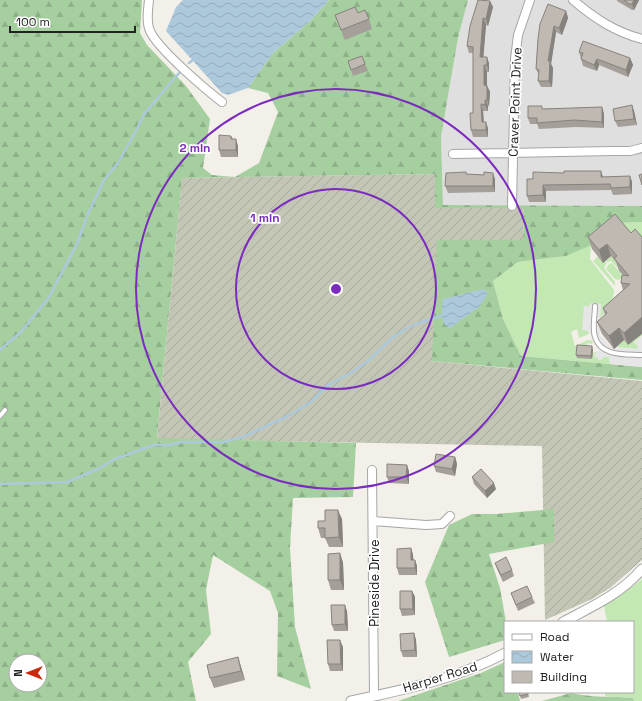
<svg xmlns="http://www.w3.org/2000/svg" width="642" height="701" font-family="'Space Grotesk',sans-serif">
<style>
.residential{fill:#e0dfdf}
.construction{fill:url(#construction-furrows)}
.grass{fill:#c4e8b3}
.forest{fill:url(#forest-firs);fill-rule:evenodd}
.parking{fill:#e6e6e6}
.water{fill:url(#water-waves)}
.lines{fill:none;stroke-linecap:round;stroke-linejoin:round}
.stream{stroke:#acc9dc;stroke-width:2.5}
.service-casing{stroke:#a6a6a6;stroke-width:6}
.minor-casing{stroke:#a6a6a6;stroke-width:10}
.tertiary-casing{stroke:#a6a6a6;stroke-width:11}
.service{stroke:#fff;stroke-width:4}
.minor{stroke:#fff;stroke-width:8}
.tertiary{stroke:#fff;stroke-width:9}
.wall{fill:#a49f99}
.shaded-wall{fill:#86827d}
.building{fill:#bfb9b2;stroke:#86827d}
.ring{fill:none;stroke:#7b2cbf;stroke-width:2}
.labels{text-anchor:middle;dominant-baseline:central;stroke-width:3.5;stroke-linejoin:round;paint-order:stroke}
.street-label{font-size:13px;fill:#222;stroke:#fff}
.centre{fill:#7b2cbf;stroke:#fff;stroke-width:2}
.ring-label{font-size:12px;text-anchor:middle;font-weight:bold;fill:#7b2cbf;stroke:#fff;stroke-width:3.5;stroke-linejoin:round;paint-order:stroke}
</style>
<defs>
<pattern id="construction-furrows" width="10" height="10" patternUnits="userSpaceOnUse"><rect width="10" height="10" fill="#c3c6b5"/><path d="M-1 1l2-2M0 10L10 0M9 11l2-2" fill="none" stroke="#a7aa9b"/></pattern>
<pattern id="forest-firs" width="22" height="20" patternUnits="userSpaceOnUse"><rect width="22" height="20" fill="#a6cfa0"/><path d="M5 1l3.5 6h-7zM16 11l3.5 6h-7z" fill="#8fb18a"/></pattern>
<pattern id="water-waves" width="16" height="10" patternUnits="userSpaceOnUse"><rect width="16" height="10" fill="#acc9dc"/><path d="M0 5q4-4 8 0t8 0" fill="none" stroke="#94acbc"/></pattern>
</defs>
<rect width="100%" height="100%" fill="#f2f0e9"/>
<path class="residential" d="M468 0H642V206L443 205 441 137 458 38Z"/>
<path class="construction" d="M436 174 435 208H524L523 240 432 361 642 381V560L610 588 592 599 545 620 542 446 157 439 182 178Z"/>
<path class="grass" d="M642 222V244L616 223Z
M591 244 590 259 614 290C613 309 604 308 599 323L591 304 589 306 582 330H588L589 334 579 338 577 329 571 332 575 346 588 340 593 341 592 344 587 343V349L593 353 598 351 594 355 600 360 603 357H609L610 364 521 356 503 319 493 281 518 262 566 256Z
M616 252 620 270 611 261 607 262 604 268 615 282V286L593 261 598 256 604 263Z
M612 263 623 276 619 280 615 279 606 269 609 264Z
M642 331V336L634 342 638 346 637 349 616 347 624 340 628 345Z
M642 579V701H634L633 698 605 696V692H633V622H607L604 606 623 594Z"/>
<path class="forest" d="M0 0H142L140 33 147 45 186 86 210 119 203 168 212 175 235 177 259 163 278 112 268 93 248 88 273 53 310 21 329 0H468L458 38 441 137 443 205 642 206V222L616 223 589 246 566 256 518 262 493 281 503 319 521 356 642 367V380L432 361 437 240H523L524 208H435V174L182 178 157 438 356 443 353 497 293 498 290 548 295 627 311 689 277 676 278 613 270 591 213 555 206 590 211 634 188 662 196 701H0ZM16 661H40V685H16Z
M554 509V542L489 554 500 588 506 622 505 640 449 657 425 582 449 525 472 514H496Z
M505 662V692H518L520 701H398L481 673Z
M571 693C592 698 612 696 633 698L634 701H542Z"/>
<path class="parking" d="M591 303 601 304 600 335 611 347 637 349 638 346 634 342 642 336V367L610 364 609 357H603L600 361 594 355 599 350 589 331 582 330 584 306H589Z"/>
<path class="water" d="M183 0H329L310 21 273 53 248 88 228 95 222 93 166 31 176 7Z
M483 289 488 293 480 306 450 328C439 323 442 309 443 299Z"/>
<g class="lines">
<path class="stream" d="M189 63 194 59
M0 350 21 332 49 297 77 244 88 214 104 180 118 163 137 129 144 114 180 72
M0 484 67 482 98 469 115 459 154 445H169L182 442H224L243 437 288 416 311 402 328 385 349 374 368 361 392 338 404 330 416 324 443 315"/>
<g class="service-casing">
<path id="service" d="M595 306C595 315 592 328 595 337 601 357 626 354 642 355
M0 416 5 410"/>
</g>
<g class="minor-casing">
<path id="minor" d="M149 0C148 10 146 22 150 31 158 49 205 89 222 102
M573 0C594 18 615 32 642 39
M453 154 613 151H630L642 148
M512 206 515 59 518 35 530 0
M372 470 374 696
M373 521 426 525 442 524 450 516"/>
</g>
<g class="tertiary-casing">
<path id="tertiary" d="M563 622C591 607 621 594 642 569
M351 701C403 690 457 679 505 653"/>
</g>
<use href="#service" class="service"/>
<use href="#minor" class="minor"/>
<use href="#tertiary" class="tertiary"/>
</g>
<path class="wall" d="M617 0H639L634 10H632L617 1Z
M490 1 493 7 488 26 486 25 483 57 489 63V72H487V85L490 92 489 106H488V111H483L484 122 488 128V137H473L471 130 473 113V53H469L467 46Z
M566 11 568 18 562 35 556 32 551 64 553 68 552 87H541L538 81 539 75 536 69 538 39Z
M358 13 369 19 372 29 345 40 335 15Z
M579 52 630 58 633 65 628 77 599 65 597 71 583 66Z
M362 56 368 71 353 76 348 61Z
M632 105 634 111 637 125 618 127 615 121Z
M602 107 604 114V128L576 127 539 129 537 124H530L528 118 543 109Z
M231 136 233 139 238 146V157H221L219 150Z
M564 173 603 177 630 176 632 182V194L613 195 611 190 546 191V202H529L527 196 533 179Z
M467 174 484 175 495 179V192L448 193 445 186Z
M635 229 628 345 624 340 614 349 602 334 597 322 605 315 603 308 623 290 621 283 623 275 619 271 616 262 611 256 603 263 592 249 588 237 631 233Z
M593 350 592 359 577 358 576 355Z
M455 457 457 464 455 476 436 472 434 466Z
M409 471V484L389 483 387 477Z
M472 477 496 489 487 498 474 484Z
M342 519 343 547H329L325 538H321L318 528 325 521Z
M411 548 413 555V560H415L417 566V575H399L397 568Z
M340 553 343 563 344 590H331L328 580Z
M495 563 512 570 514 576 503 582 497 569Z
M412 591 415 597V615L402 616 400 609Z
M511 593 532 597 535 603 518 611Z
M347 611 348 631H334L332 625Z
M414 633 416 640 417 657H403L401 651Z
M343 647V671H330L328 664Z
M238 657 241 667 245 680 214 688 210 678Z
M519 692H528L529 697 521 699Z"/>
<path class="shaded-wall" d="M634 0H639L634 10 632 4Z
M490 1 493 7 488 26 486 19Z
M566 11 568 18 562 35 559 28Z
M483 18 486 25 483 63 480 57Z
M554 26 556 32 551 64 553 68 552 87 549 81 548 61Z
M487 57 489 63V72L487 65Z
M630 58 633 65 628 77 626 70Z
M597 59 599 65 597 71 594 65Z
M484 65 487 72V92L484 85Z
M487 86 490 92 489 106 487 100Z
M485 100 488 106V111L485 105Z
M481 104 483 111 484 128 482 122Z
M632 105 634 111 637 125 634 119Z
M602 107 604 114V128L602 122Z
M486 122 488 128V137L486 130Z
M236 139 238 146V157L236 150Z
M601 171 603 177H601Z
M493 173 495 179V192L493 186Z
M630 176 632 182V194L630 187Z
M543 185 546 191V202L543 195Z
M607 244 611 256 603 263 599 250Z
M642 317V334L628 345 624 333Z
M619 328 624 340 614 349 609 336Z
M592 346 593 350 592 359 591 356Z
M455 457 457 464 455 476 452 469Z
M407 465 409 471V484L406 477Z
M494 483 496 489 487 498 485 491Z
M338 510 342 519 343 547 339 537Z
M411 548 413 555 414 566 411 560Z
M340 553 343 563 344 590 340 580Z
M415 560 417 566V575L415 568Z
M412 591 415 597V615L413 609Z
M345 605 347 611 348 631 345 624Z
M414 633 416 640 417 657 415 650Z
M340 640 343 647V671L341 664Z
M238 657 241 667 245 680 241 671Z"/>
<path class="building" d="M478 0 490 1 486 19 483 18 480 57H487V65H484V85L487 86V100H485V105L481 104 482 122H486V130H471L470 113H473V47L467 46 470 26Z
M624 0H634L632 4H629Z
M548 4 566 11 559 28 554 26 548 61H550L549 81H538L539 70 536 69 538 39 540 24Z
M355 7 358 13 365 10 369 19 341 30 335 15Z
M583 41 630 58 626 70 597 59 594 65 581 59 583 53 579 52Z
M362 56 365 64 351 70 348 61Z
M632 105 634 119 615 121 613 109Z
M528 106H542V109L602 107V122L574 120 537 123V118H528Z
M219 135 231 136V139H236V150H219Z
M564 171H601V177L630 176V187L611 188 610 184 543 185V195L527 196V179H533V172L564 173Z
M466 172V174L484 175V172L493 173V186H445L446 173Z
M642 174V185L639 175Z
M615 214 631 233 635 229 642 237V317L624 333 619 328 609 336 597 322 607 313 603 308 630 284 621 283 622 275 629 276 614 258 617 256 607 244 599 250 588 237Z
M577 345 592 346 591 356 576 355Z
M436 454 455 457 452 469 434 466Z
M387 464 407 465 406 477H387Z
M481 469 494 483 485 491 472 477Z
M325 510H338L339 537 325 538V528H318V521H325Z
M411 548V560H415V568H397V549Z
M340 553V580H328V554Z
M506 557 512 570 501 575 495 563Z
M527 586 532 597 516 605 511 593Z
M400 591H412L413 609H400Z
M331 605H345V624L332 625Z
M414 633 415 650 401 651 400 634Z
M327 640H340L341 664H328Z
M238 657 241 671 210 678 207 665Z
M519 692H528V694L520 696Z"/>
<g class="ring">
<circle cx="336" cy="289" r="100"/>
<circle cx="336" cy="289" r="200"/>
</g>
<g class="labels">
<g class="street-label">
<text transform="translate(515 102) rotate(-88)">Craver Point Drive</text>
<text transform="translate(374 583) rotate(-90)">Pineside Drive</text>
<text transform="translate(440 677) rotate(-17)">Harper Road</text>
</g>
</g>
<circle cx="336" cy="289" r="6" class="centre"/>
<g class="ring-label">
<text x="195" y="152">2 min</text>
<text x="265" y="222">1 min</text>
</g>
<rect x="504" y="621" width="130" height="72" fill="#ffffff" stroke="#a7a7a7"/>
<rect x="512" y="634" width="20" height="6" fill="#ffffff" stroke="#a7a7a7"/>
<text x="540" y="641" font-size="12" fill="#222222">Road</text>
<rect x="512" y="651" width="20" height="12" fill="url(#water-waves)" stroke="#a7a7a7"/>
<text x="540" y="661" font-size="12" fill="#222222">Water</text>
<rect x="512" y="671" width="20" height="12" fill="#bfb9b2" stroke="#a7a7a7"/>
<text x="540" y="681" font-size="12" fill="#222222">Building</text>
<g transform="translate(28 673) rotate(270)"><circle r="19" fill="#ffffff" stroke="#a7a7a7"/>
<path d="M0-3L7 15L0 10L-7 15Z" fill="#ca2a0a"/>
<text y="-6" font-size="11" font-weight="bold" text-anchor="middle" fill="#222222">N</text>
</g>
<path d="M10 26v6h125v-6" fill="none" stroke="#222222" stroke-width="2"/>
<text x="16" y="26" font-size="12" fill="#222222" stroke="#ffffff" stroke-width="3" paint-order="stroke">100 m</text>
</svg>
